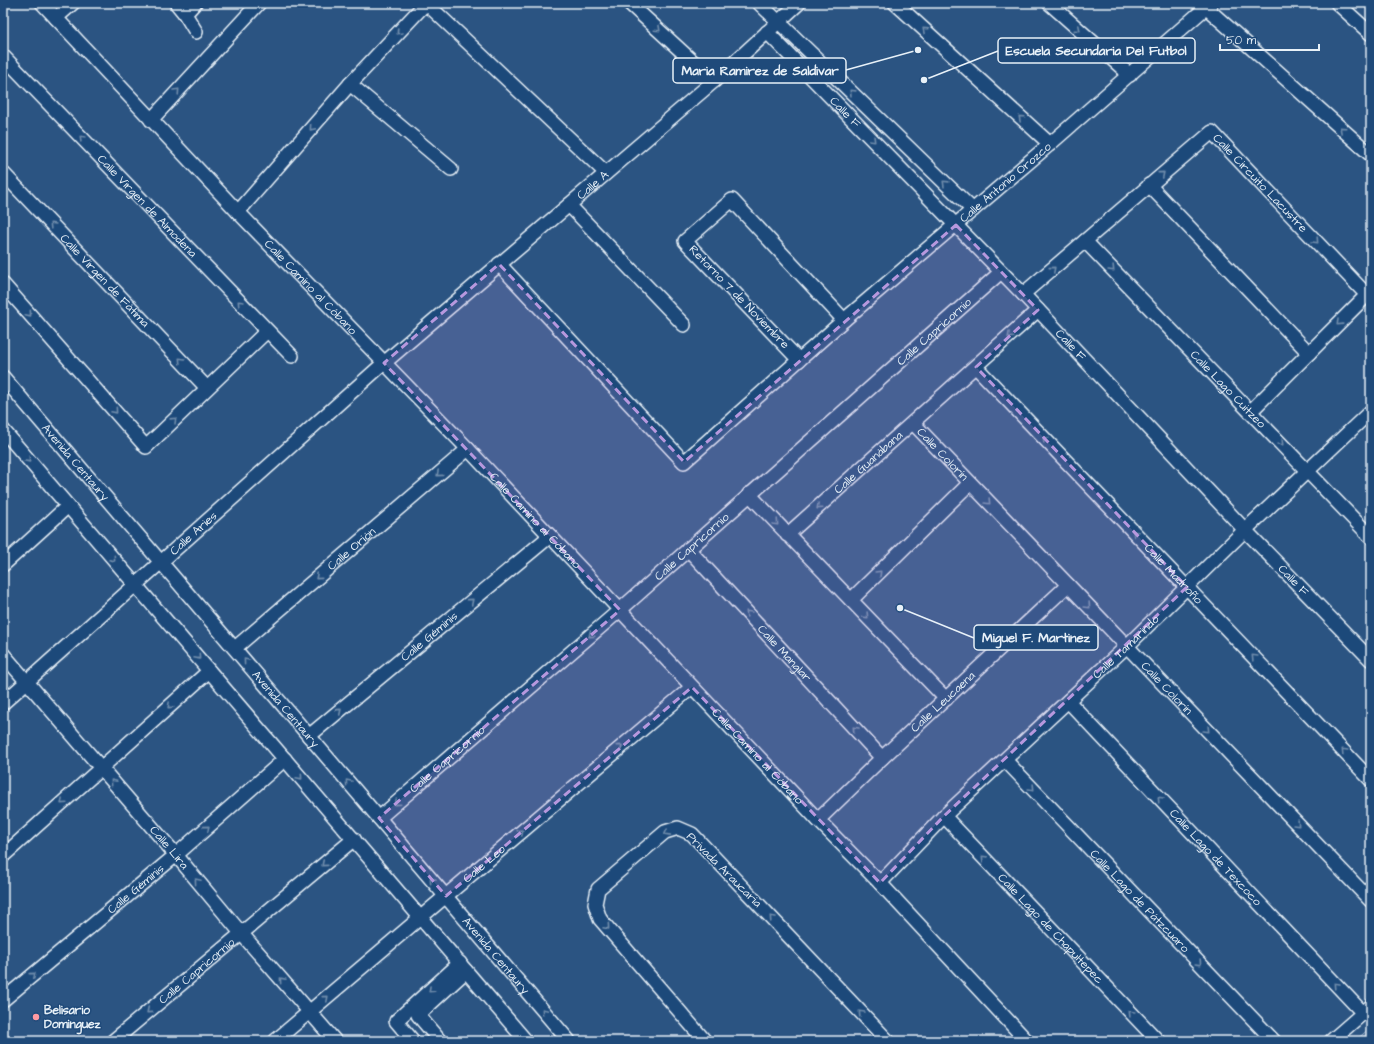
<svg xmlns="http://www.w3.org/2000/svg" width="1374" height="1044" font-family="'Architects Daughter',sans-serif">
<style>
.green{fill:#476b93;stroke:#98aec6}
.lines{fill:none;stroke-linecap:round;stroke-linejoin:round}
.minor-casing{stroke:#e8f1f8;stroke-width:16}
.minor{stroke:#1f4a7a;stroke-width:13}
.oneway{stroke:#6f8dac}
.marked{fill:#b798de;fill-opacity:0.2;stroke:#b798de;stroke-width:3;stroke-dasharray:8 5;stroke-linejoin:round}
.poi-dot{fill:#ff9aa2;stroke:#1f4a7a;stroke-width:1.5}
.labels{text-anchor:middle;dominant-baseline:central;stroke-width:3;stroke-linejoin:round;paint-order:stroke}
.street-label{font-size:12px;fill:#e8f1f8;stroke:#1f4a7a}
.poi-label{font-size:12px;font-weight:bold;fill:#e8f1f8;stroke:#1f4a7a;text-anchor:start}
.leader{fill:none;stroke:#e8f1f8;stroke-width:1.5}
.callout-dot{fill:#e8f1f8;stroke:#1f4a7a;stroke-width:1.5}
.callout{fill:#1f4a7a;stroke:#e8f1f8;stroke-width:1.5}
.callout-label{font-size:13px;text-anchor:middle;font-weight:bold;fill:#e8f1f8}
</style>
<rect width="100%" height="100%" fill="#2b5482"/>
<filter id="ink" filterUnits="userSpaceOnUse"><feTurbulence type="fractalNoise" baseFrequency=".025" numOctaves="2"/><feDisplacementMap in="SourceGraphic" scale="8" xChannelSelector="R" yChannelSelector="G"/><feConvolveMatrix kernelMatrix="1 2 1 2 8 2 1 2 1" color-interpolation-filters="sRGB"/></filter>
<g filter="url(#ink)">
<path class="green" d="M1371 1027V1041H1355Z"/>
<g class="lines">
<g class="minor-casing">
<g id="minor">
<path id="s1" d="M42 3 238 212 468 449 818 820 880 883 1027 1041"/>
<path d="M176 3 185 14 196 32"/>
<path d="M426 3 606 173"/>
<path d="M629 3 714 81"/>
<path d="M759 3 973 210"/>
<path d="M895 3 1050 144"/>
<path d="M1049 3 1130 75"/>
<path d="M1201 3 1371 155"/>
<path d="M1337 3 1371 34"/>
<path d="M185 14 195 3"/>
<path d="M56 18 73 3"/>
<path id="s2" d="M767 32 1023 294 1245 530 1371 660"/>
<path id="s3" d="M3 56 292 356"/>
<path d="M350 84 451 169"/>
<path d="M151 120 259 3"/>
<path id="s4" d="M3 173 207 388"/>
<path d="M1149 185 1309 353"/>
<path d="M569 205 684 325"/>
<path d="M238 212 350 84 426 3"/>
<path id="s5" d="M1085 241 1371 537"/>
<path id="s6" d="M499 264 684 462 844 320 1050 144 1211 3"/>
<path d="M3 284 146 447 267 331"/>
<path id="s7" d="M1023 294 1212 132 1367 295 1251 411"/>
<path d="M799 360 685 241 732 200 844 320"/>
<path id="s8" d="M976 367 1371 780"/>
<path id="s9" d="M3 377 569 1041"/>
<path id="s10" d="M913 423 1371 901"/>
<path d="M3 430 526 1041"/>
<path d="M749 494 946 699"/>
<path id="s11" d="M787 535 1038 310"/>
<path id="s12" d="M688 549 882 758"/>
<path d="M3 565 68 506"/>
<path d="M851 600 970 483"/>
<path id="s13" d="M235 648 468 449"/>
<path id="s14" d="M3 654 176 855 241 933 335 1041"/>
<path id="s15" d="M1068 701 1363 1013"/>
<path id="s16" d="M3 703 384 363 714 81 799 3"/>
<path id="s17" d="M309 736 550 536"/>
<path id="s18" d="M1005 760 1274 1041"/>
<path id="s19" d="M944 816 1158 1041"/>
<path id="s20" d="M379 818 620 610 1001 272"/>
<path id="s21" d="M818 820 882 758 1068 585"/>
<path d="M3 856 209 671"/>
<path id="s22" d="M880 883 944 816 1127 646 1245 530 1371 411"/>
<path id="s23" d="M3 1000 176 855 285 759"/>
<path id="s24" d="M113 1041 354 839"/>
<path id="s25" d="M275 1041 692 687"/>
<path d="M413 1041 396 1021 460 963"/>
<path d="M440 1041 418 1015 466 971"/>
<path d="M705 1041 600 919 595 904 598 889 665 832 678 828 692 834 888 1041"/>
<path d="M1331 1041 1371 1006"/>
</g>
</g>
<use href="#minor" class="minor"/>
</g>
<defs><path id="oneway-chevron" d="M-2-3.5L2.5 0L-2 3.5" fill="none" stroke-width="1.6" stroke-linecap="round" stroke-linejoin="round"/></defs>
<g class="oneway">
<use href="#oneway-chevron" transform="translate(658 29) rotate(43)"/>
<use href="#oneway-chevron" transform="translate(1078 29) rotate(41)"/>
<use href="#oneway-chevron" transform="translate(925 30) rotate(-138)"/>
<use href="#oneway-chevron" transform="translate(399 32) rotate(133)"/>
<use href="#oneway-chevron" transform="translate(177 91) rotate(-47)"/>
<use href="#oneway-chevron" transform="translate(852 92) rotate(-136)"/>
<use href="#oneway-chevron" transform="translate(1021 118) rotate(-138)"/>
<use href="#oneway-chevron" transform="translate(312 128) rotate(131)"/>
<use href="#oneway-chevron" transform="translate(1342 129) rotate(-138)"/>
<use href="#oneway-chevron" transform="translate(82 138) rotate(-134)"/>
<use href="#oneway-chevron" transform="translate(873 140) rotate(45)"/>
<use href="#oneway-chevron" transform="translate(1162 174) rotate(-40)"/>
<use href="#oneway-chevron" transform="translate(945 183) rotate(-136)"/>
<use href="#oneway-chevron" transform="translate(52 225) rotate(-134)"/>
<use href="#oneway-chevron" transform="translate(1316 241) rotate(47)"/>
<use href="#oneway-chevron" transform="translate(1053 269) rotate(-41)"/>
<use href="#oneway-chevron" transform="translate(1112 269) rotate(46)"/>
<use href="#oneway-chevron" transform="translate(240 303) rotate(-134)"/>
<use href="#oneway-chevron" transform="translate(29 314) rotate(49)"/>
<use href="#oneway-chevron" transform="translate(1339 323) rotate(136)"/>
<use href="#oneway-chevron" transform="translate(1010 336) rotate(137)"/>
<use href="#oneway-chevron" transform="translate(181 360) rotate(-134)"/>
<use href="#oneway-chevron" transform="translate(115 411) rotate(49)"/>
<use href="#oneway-chevron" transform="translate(174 420) rotate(-44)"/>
<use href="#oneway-chevron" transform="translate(1045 439) rotate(-134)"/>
<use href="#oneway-chevron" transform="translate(1281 443) rotate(46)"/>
<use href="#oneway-chevron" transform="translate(28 460) rotate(49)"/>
<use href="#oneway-chevron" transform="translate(439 474) rotate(139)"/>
<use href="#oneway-chevron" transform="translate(988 502) rotate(46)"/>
<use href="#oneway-chevron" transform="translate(819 507) rotate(138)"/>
<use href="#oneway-chevron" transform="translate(776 523) rotate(47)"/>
<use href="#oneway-chevron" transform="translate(1135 533) rotate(-134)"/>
<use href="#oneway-chevron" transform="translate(113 559) rotate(49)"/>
<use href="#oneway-chevron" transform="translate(879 573) rotate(-45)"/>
<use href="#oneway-chevron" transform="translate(318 577) rotate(139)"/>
<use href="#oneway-chevron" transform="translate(471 601) rotate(-40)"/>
<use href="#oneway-chevron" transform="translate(1088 606) rotate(46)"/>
<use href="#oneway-chevron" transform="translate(748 613) rotate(-133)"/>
<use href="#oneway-chevron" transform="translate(866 616) rotate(46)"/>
<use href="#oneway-chevron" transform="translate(591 635) rotate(139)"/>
<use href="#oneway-chevron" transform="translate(198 657) rotate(49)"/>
<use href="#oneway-chevron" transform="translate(1254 657) rotate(-134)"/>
<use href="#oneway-chevron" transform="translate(246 661) rotate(-130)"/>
<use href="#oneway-chevron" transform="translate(170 706) rotate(138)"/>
<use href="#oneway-chevron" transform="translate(339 711) rotate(-40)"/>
<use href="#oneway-chevron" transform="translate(855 729) rotate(-133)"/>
<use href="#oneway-chevron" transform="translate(1207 730) rotate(46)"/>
<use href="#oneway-chevron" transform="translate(620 747) rotate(-40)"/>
<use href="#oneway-chevron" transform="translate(1344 751) rotate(-134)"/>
<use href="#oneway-chevron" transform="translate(300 777) rotate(49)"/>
<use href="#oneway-chevron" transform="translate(113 782) rotate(-131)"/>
<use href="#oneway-chevron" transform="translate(348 782) rotate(-130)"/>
<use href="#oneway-chevron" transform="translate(1032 788) rotate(46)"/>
<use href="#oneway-chevron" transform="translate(1160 799) rotate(-133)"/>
<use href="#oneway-chevron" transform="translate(63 802) rotate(138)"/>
<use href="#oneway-chevron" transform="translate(397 803) rotate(139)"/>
<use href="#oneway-chevron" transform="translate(1297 824) rotate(46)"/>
<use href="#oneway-chevron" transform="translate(207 828) rotate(-41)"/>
<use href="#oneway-chevron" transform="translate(521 832) rotate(-40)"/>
<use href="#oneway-chevron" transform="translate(667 833) rotate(152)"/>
<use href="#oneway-chevron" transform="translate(984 858) rotate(-134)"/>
<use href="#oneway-chevron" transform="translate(324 864) rotate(140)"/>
<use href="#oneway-chevron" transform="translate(432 880) rotate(-130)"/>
<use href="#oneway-chevron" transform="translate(197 881) rotate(-130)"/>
<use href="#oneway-chevron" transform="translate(772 918) rotate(-133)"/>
<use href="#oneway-chevron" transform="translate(607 927) rotate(49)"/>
<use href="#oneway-chevron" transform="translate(1199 963) rotate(46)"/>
<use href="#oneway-chevron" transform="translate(33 975) rotate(-40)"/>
<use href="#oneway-chevron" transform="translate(282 980) rotate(-131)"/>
<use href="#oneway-chevron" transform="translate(1336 985) rotate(-133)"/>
<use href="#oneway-chevron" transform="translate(431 990) rotate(137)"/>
<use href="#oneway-chevron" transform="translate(326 998) rotate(-41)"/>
<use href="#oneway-chevron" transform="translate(149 1011) rotate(140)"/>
<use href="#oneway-chevron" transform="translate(544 1011) rotate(-130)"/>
<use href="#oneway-chevron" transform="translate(861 1013) rotate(-133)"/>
<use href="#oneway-chevron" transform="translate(1131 1013) rotate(-134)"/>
</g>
</g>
<path class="marked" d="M956 225 1038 310 976 367 1187 587 944 816 880 883 692 687 446 896 379 818 620 610 384 363 499 264 684 462Z"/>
<circle class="poi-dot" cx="36" cy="1017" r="4"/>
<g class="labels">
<g class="street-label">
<text stroke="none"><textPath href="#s2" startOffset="112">Calle F</textPath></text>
<text stroke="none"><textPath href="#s6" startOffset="697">Calle Antonio Orozco</textPath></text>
<text stroke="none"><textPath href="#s7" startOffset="319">Calle Circuito Lacustre</textPath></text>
<text stroke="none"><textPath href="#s16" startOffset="785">Calle A</textPath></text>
<text stroke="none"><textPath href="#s3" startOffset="208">Calle Virgen de Almodena</textPath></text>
<text stroke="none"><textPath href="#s4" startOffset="148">Calle Virgen de Fátima</textPath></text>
<text stroke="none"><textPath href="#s1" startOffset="391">Calle Camino al Cóbano</textPath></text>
<text transform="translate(739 297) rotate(46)">Retorno 7 de Noviembre</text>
<text stroke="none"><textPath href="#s20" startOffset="738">Calle Capricornio</textPath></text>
<text stroke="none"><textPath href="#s2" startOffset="436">Calle F</textPath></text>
<text stroke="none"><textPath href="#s5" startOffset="206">Calle Lago Cuitzeo</textPath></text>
<text stroke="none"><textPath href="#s10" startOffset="43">Calle Colorín</textPath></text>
<text stroke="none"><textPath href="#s9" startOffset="112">Avenida Centaury</textPath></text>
<text stroke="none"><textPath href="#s11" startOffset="109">Calle Guanábana</textPath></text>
<text stroke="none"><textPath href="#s1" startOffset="715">Calle Camino al Cóbano</textPath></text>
<text stroke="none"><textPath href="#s16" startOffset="255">Calle Aries</textPath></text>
<text stroke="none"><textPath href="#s20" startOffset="414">Calle Capricornio</textPath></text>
<text stroke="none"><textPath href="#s13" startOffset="153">Calle Orión</textPath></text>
<text stroke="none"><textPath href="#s8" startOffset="286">Calle Madroño</textPath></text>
<text stroke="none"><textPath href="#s2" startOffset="760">Calle F</textPath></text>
<text stroke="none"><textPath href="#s17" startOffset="156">Calle Géminis</textPath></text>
<text stroke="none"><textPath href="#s22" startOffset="341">Calle Tamarindo</textPath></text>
<text stroke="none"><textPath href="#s12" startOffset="142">Calle Manglar</textPath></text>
<text stroke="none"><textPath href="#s10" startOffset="367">Calle Colorín</textPath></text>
<text stroke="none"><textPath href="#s21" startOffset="172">Calle Leucaena</textPath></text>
<text stroke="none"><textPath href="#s9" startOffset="436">Avenida Centaury</textPath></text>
<text stroke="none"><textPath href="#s1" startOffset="1039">Calle Camino al Cóbano</textPath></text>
<text stroke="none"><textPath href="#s20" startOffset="90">Calle Capricornio</textPath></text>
<text stroke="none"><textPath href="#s14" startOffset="255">Calle Lira</textPath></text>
<text stroke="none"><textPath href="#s15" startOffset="215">Calle Lago de Texcoco</textPath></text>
<text stroke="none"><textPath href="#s25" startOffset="274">Calle Leo</textPath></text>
<text transform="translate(724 870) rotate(45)">Privada Araucaria</text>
<text stroke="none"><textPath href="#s23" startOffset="173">Calle Géminis</textPath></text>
<text stroke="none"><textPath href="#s18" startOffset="195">Calle Lago de Pátzcuaro</textPath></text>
<text stroke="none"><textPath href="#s19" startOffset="155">Calle Lago de Chapultepec</textPath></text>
<text stroke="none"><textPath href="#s9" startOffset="760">Avenida Centaury</textPath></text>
<text stroke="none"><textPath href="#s24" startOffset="109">Calle Capricornio</textPath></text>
</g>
<g class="poi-label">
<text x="44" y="1010">Belisario<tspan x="44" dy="14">Dominguez</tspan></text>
</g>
</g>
<path class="leader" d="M924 80L998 51M918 50L846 70M900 608L974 638"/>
<g class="callout-dot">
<circle cx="924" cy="80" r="4"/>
<circle cx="918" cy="50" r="4"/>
<circle cx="900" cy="608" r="4"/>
</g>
<g class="callout">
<rect x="998" y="38" width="197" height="25" rx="4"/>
<rect x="673" y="58" width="173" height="25" rx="4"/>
<rect x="974" y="625" width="124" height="25" rx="4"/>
</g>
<g class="callout-label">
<text x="1096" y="55">Escuela Secundaria Del Futbol</text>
<text x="760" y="75">Maria Ramirez de Saldivar</text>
<text x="1036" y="642">Miguel F. Martinez</text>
</g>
<rect width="1374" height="1044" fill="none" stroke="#1f4a7a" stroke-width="16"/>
<rect x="8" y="8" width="1358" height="1028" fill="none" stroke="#e8f1f8" stroke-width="1.5" filter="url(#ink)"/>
<path d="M1220 44v6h99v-6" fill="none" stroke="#e8f1f8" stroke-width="2"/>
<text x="1226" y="44" font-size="12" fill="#e8f1f8" stroke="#1f4a7a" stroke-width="3" paint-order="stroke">50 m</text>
</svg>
